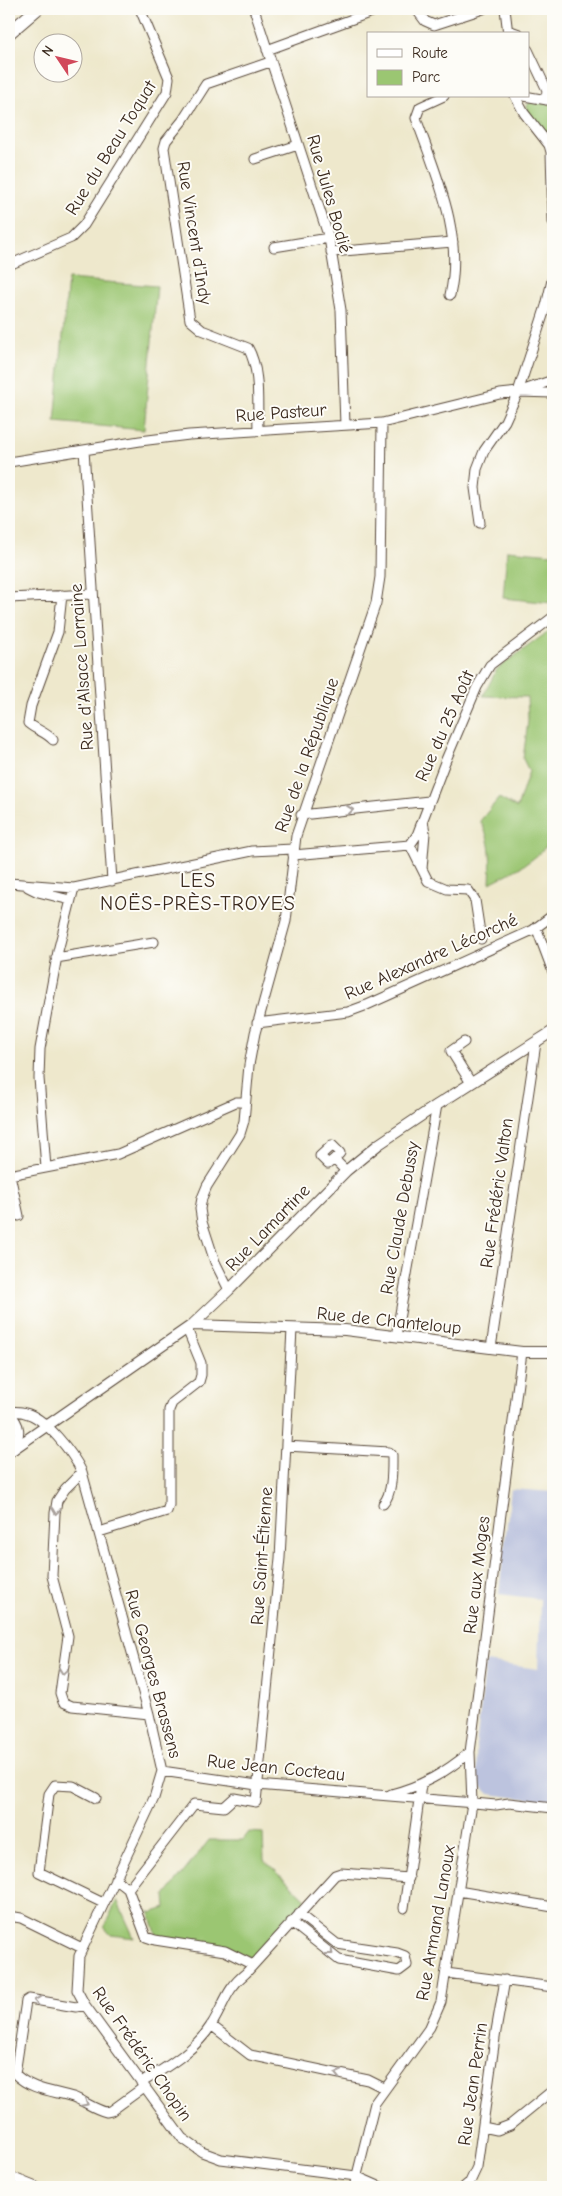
<svg xmlns="http://www.w3.org/2000/svg" width="562" height="2196" font-family="'Comic Neue',sans-serif">
<style>
.industrial{fill:#bcc3de}
.green{fill:#9bc672;stroke:#6b7848}
.lines{fill:none;stroke-linecap:round;stroke-linejoin:round}
.minor-casing{stroke:#564638;stroke-width:11}
.tertiary-casing{stroke:#564638;stroke-width:12}
.secondary-casing{stroke:#564638;stroke-width:14}
.minor{stroke:#fff;stroke-width:9}
.tertiary{stroke:#fff;stroke-width:10}
.secondary{stroke:#fff;stroke-width:12}
.oneway{stroke:#a79f9a}
.labels{text-anchor:middle;dominant-baseline:central;stroke-width:4;stroke-linejoin:round;paint-order:stroke}
.street-label{font-size:18px;fill:#3b2a1e;stroke:#fdfcf7}
.quarter-label{font-size:20px;letter-spacing:1px;fill:#3b2a1e;stroke:#fdfcf7}
</style>
<rect width="100%" height="100%" fill="#fdfcf7"/>
<filter id="ink" filterUnits="userSpaceOnUse"><feTurbulence type="fractalNoise" baseFrequency=".02" numOctaves="2"/><feDisplacementMap in="SourceGraphic" scale="10" xChannelSelector="R" yChannelSelector="G"/><feConvolveMatrix kernelMatrix="1 2 1 2 8 2 1 2 1" color-interpolation-filters="sRGB"/></filter>
<filter id="wash" filterUnits="userSpaceOnUse"><feTurbulence type="fractalNoise" baseFrequency=".0096" numOctaves="4" result="noise"/><feDisplacementMap in="SourceGraphic" scale="20" xChannelSelector="R" yChannelSelector="G"/><feGaussianBlur stdDeviation="1.12" result="paint"/><feColorMatrix in="noise" values="0 0 0 0 0 0 0 0 0 0 0 0 0 0 0 0 0 1.4 0 .05"/><feComposite in="paint" operator="in"/></filter>
<g filter="url(#wash)">
<rect width="100%" height="100%" fill="#eee8cc"/>
<path class="industrial" d="M511 1489 553 1492V1802L489 1794 477 1782 476 1746 486 1662 538 1669 540 1599 499 1594Z"/>
<path class="green" d="M532 101 553 104V143L527 112V105Z
M68 279 157 286 144 430 55 422Z
M507 550 553 554 552 603 503 598Z
M553 628V835C540 861 514 870 490 883 491 862 492 840 480 821L499 798 517 808 529 771 523 759 528 721 527 697 483 696 497 669Z
M249 1832 263 1833 264 1860 306 1899 253 1959 224 1946 157 1936 149 1911 151 1913 166 1908 165 1896 209 1840H243Z
M117 1900 134 1938 111 1935 104 1927Z"/>
</g>
<g filter="url(#ink)">
<g class="lines">
<g class="minor-casing">
<path id="minor" d="M254 9 329 238 341 310 345 425
M416 9 425 21 434 25 483 9
M505 9 508 34
M508 30 519 34
M267 50 380 9
M528 50 547 90 546 100
M444 96 420 107 416 118C436 175 464 234 450 295
M515 96 524 113 549 145 551 152 553 222
M524 96 553 101
M255 159 298 145
M274 247 329 238
M331 252 453 242
M9 265 71 238 84 225 167 92 169 78 140 9
M527 389 553 380
M258 430C257 405 261 371 248 348L202 330 190 320 164 148 166 141 183 120 206 84 270 62
M84 450 112 881
M9 462 140 441 189 435 382 423 500 394 518 392 553 393
M480 523 475 488 477 469 484 451 505 421 518 392 546 306 553 276
M9 598 92 594
M53 740C46 732 36 730 28 723L31 706 58 632 62 595
M301 815 429 801
M410 845 417 835 445 762 477 687 490 665 553 617
M410 845 428 881 447 889 468 890 475 900 481 939
M293 855 410 845
M422 869 425 833 423 820
M9 883 74 888 252 851 293 849
M28 887 38 892 70 900
M536 927 553 972
M56 958 154 942
M257 1023 348 1012 367 1005 533 930 553 915
M464 1042 451 1051 471 1083
M334 1159 328 1164 320 1156 332 1145 340 1153 334 1159 346 1171
M46 1168 39 1078 40 1049 58 951 74 888
M9 1175 118 1154 236 1102H245
M10 1175 19 1216
M229 1290 215 1262 202 1222 200 1209 202 1198 207 1186 240 1134 244 1121 249 1065 255 1033 286 921 296 836 376 603 380 577 382 423
M396 1336 437 1105
M491 1348 536 1043
M9 1411C14 1412 20 1411 25 1413 45 1417 73 1453 82 1472L149 1714 162 1771 154 1798 79 1956 77 1990 85 2005 182 2138 202 2152 221 2159 356 2176 381 2187
M9 1413C21 1425 21 1433 14 1449
M286 1446 389 1452 392 1455C392 1469 393 1493 383 1504
M82 1472 65 1489 57 1501 55 1513 52 1576 68 1636 60 1693 63 1702 72 1706 149 1714
M99 1532 167 1511 169 1505V1410L172 1403 199 1382 201 1375V1363L187 1329
M162 1771 257 1785 474 1803 496 1805 509 1803 553 1808
M391 1794C422 1786 445 1773 470 1752
M96 1798 73 1786 55 1785 49 1794 39 1872 103 1903
M115 1879 128 1889 146 1937 155 1940 225 1951 253 1965
M128 1889 194 1804 224 1807 234 1798 256 1802 280 1558 292 1329
M458 1891 553 1907
M404 1908 421 1785
M9 1916 21 1918 82 1948
M291 1922 339 1960 399 1971 407 1965 405 1956 397 1953 337 1944 299 1914
M446 1973 553 1987
M85 2005 76 2007 29 1999 26 2001 15 2074C31 2090 53 2091 73 2097 84 2101 94 2109 106 2112L111 2111 144 2087
M211 2025 250 2055 368 2080 384 2088
M141 2083C167 2067 196 2050 212 2024 225 2003 226 1989 246 1973L335 1875 341 1873 409 1878
M483 2127 497 2130 510 2125 553 2090
M9 2176 36 2187
M354 2187 375 2103 430 2027 441 2002 472 1803 470 1752 522 1352
M464 2187 470 2182 477 2167 496 2031 505 1980"/>
</g>
<g class="tertiary-casing">
<path id="tertiary" d="M192 1325 345 1330 522 1352H553
M9 1452 192 1325 229 1290 346 1171 379 1144 437 1105 553 1031"/>
</g>
<g class="secondary-casing">
<path id="secondary" d="M9 33 37 9"/>
</g>
<use href="#minor" class="minor"/>
<use href="#tertiary" class="tertiary"/>
<use href="#secondary" class="secondary"/>
</g>
<defs><path id="oneway-chevron" d="M-2-3.5L2.5 0L-2 3.5" fill="none" stroke-width="1.6" stroke-linecap="round" stroke-linejoin="round" transform="scale(1.25)"/></defs>
<g class="oneway">
<use href="#oneway-chevron" transform="translate(350 810) rotate(-6)"/>
<use href="#oneway-chevron" transform="translate(56 1511) rotate(97)"/>
<use href="#oneway-chevron" transform="translate(63 1671) rotate(98)"/>
<use href="#oneway-chevron" transform="translate(330 1952) rotate(38)"/>
<use href="#oneway-chevron" transform="translate(37 2001) rotate(-173)"/>
<use href="#oneway-chevron" transform="translate(338 2074) rotate(-168)"/>
<use href="#oneway-chevron" transform="translate(85 2103) rotate(28)"/>
</g>
</g>
<g class="labels">
<g class="street-label">
<text transform="translate(111 148) rotate(-58)">Rue du Beau Toquat</text>
<text transform="translate(329 194) rotate(74)">Rue Jules Bodié</text>
<text transform="translate(194 233) rotate(81)">Rue Vincent d'Indy</text>
<text transform="translate(281 413) rotate(-4)">Rue Pasteur</text>
<text transform="translate(82 667) rotate(-94)">Rue d'Alsace Lorraine</text>
<text transform="translate(445 726) rotate(-66)">Rue du 25 Août</text>
<text transform="translate(307 755) rotate(-71)">Rue de la République</text>
<text transform="translate(431 957) rotate(-24)">Rue Alexandre Lécorché</text>
<text transform="translate(497 1193) rotate(-82)">Rue Frédéric Valton</text>
<text transform="translate(400 1218) rotate(-80)">Rue Claude Debussy</text>
<text transform="translate(268 1228) rotate(-46)">Rue Lamartine</text>
<text transform="translate(389 1321) rotate(6)">Rue de Chanteloup</text>
<text transform="translate(262 1556) rotate(-86)">Rue Saint-Étienne</text>
<text transform="translate(477 1575) rotate(-83)">Rue aux Moges</text>
<text transform="translate(153 1674) rotate(75)">Rue Georges Brassens</text>
<text transform="translate(276 1768) rotate(6)">Rue Jean Cocteau</text>
<text transform="translate(436 1923) rotate(-80)">Rue Armand Lanoux</text>
<text transform="translate(142 2054) rotate(55)">Rue Frédéric Chopin</text>
<text transform="translate(473 2084) rotate(-82)">Rue Jean Perrin</text>
</g>
<g class="quarter-label">
<text x="198" y="880">LES<tspan x="198" dy="23">NOËS-PRÈS-TROYES</tspan></text>
</g>
</g>
<rect width="562" height="2196" fill="none" stroke="#fdfcf7" stroke-width="30"/>
<rect x="367" y="32" width="162" height="65" fill="#fdfcf7" stroke="#afa8a0"/>
<rect x="377" y="49" width="25" height="8" fill="#ffffff" stroke="#afa8a0"/>
<text x="412" y="58" font-size="15" fill="#3b2a1e">Route</text>
<rect x="377" y="70" width="25" height="15" fill="#9bc672" stroke="#afa8a0"/>
<text x="412" y="82" font-size="15" fill="#3b2a1e">Parc</text>
<g transform="translate(58 58) rotate(305)"><circle r="24" fill="#fdfcf7" stroke="#afa8a0"/>
<path d="M0-4L9 19L0 12L-9 19Z" fill="#d1495b"/>
<text y="-8" font-size="14" font-weight="bold" text-anchor="middle" fill="#3b2a1e">N</text>
</g>
</svg>
